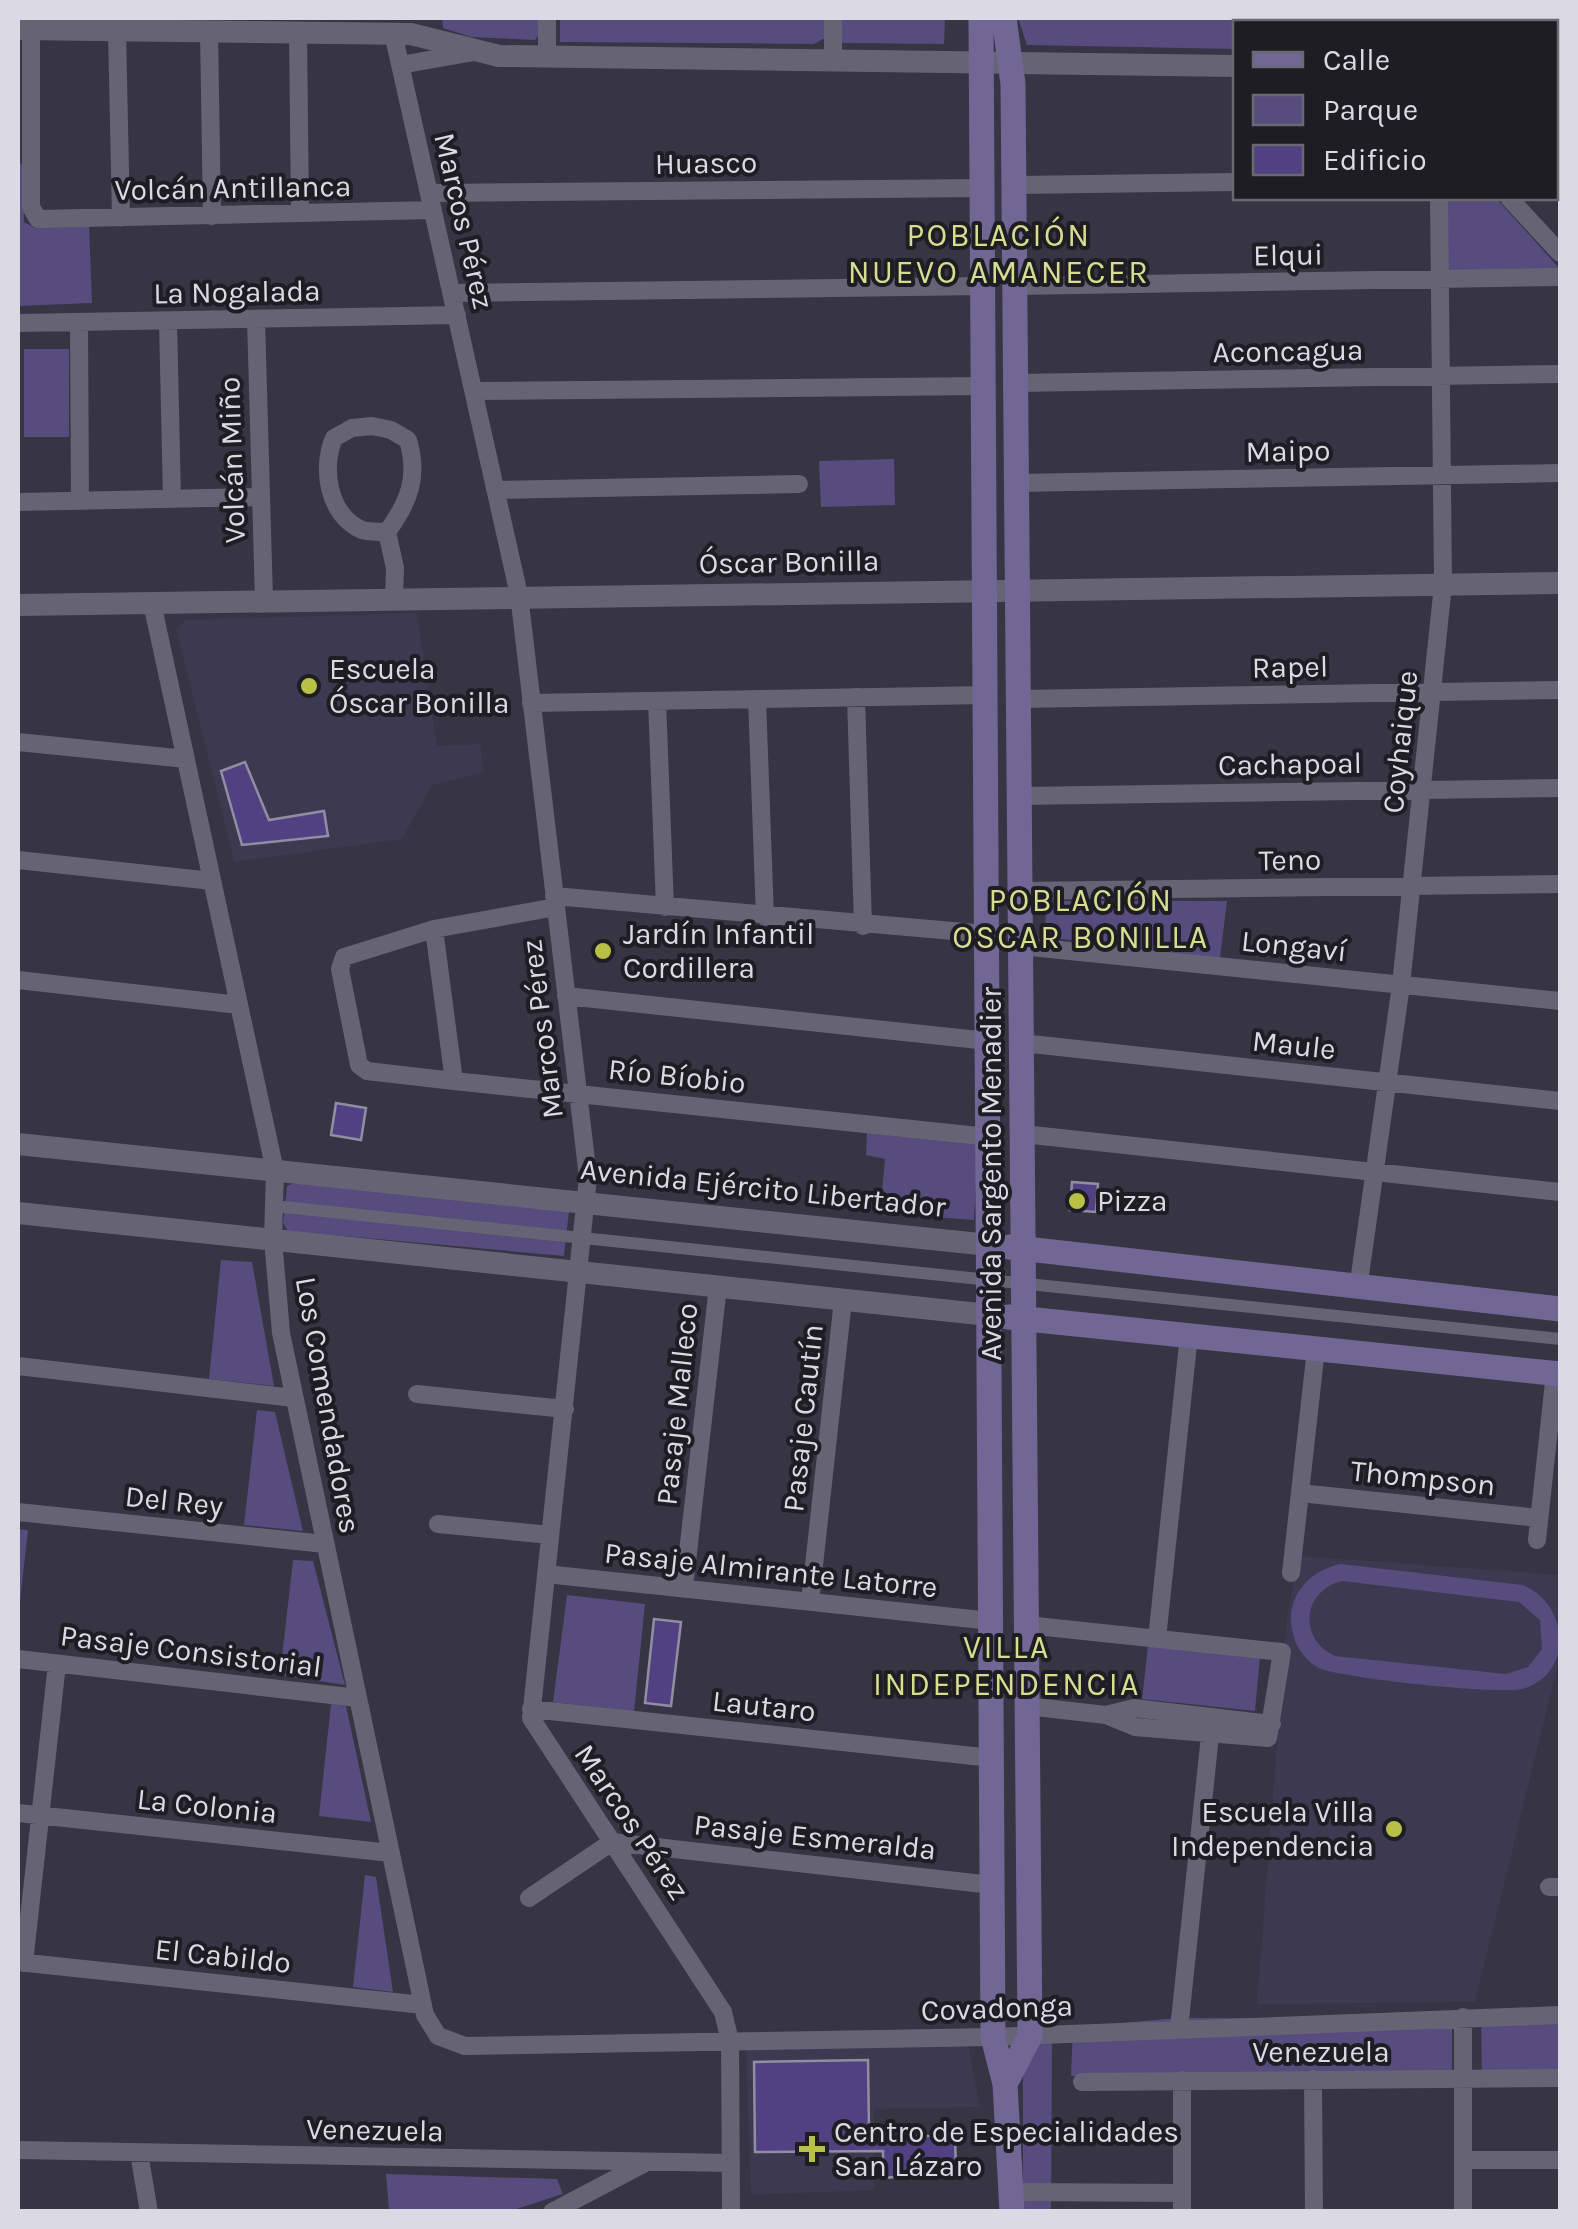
<svg xmlns="http://www.w3.org/2000/svg" width="1578" height="2229" font-family="Karla,sans-serif">
<style>
.built{fill:#3d3950}
.green{fill:#564c7d;fill-rule:evenodd}
.building{fill:#514183;stroke:#908ea1;stroke-width:2.5}
.lines{fill:none;stroke-linecap:round;stroke-linejoin:round}
.pedestrian{stroke:#666375;stroke-width:12}
.minor{stroke:#666375;stroke-width:18}
.tertiary{stroke:#666375;stroke-width:22}
.secondary{stroke:#716794;stroke-width:25}
.poi-dot{fill:#b9c046;stroke:#1e1d24;stroke-width:4}
.labels{text-anchor:middle;dominant-baseline:central;stroke-width:8;stroke-linejoin:round;paint-order:stroke}
.street-label{font-size:30px;fill:#dbdae4;stroke:#1e1d24}
.poi-label{font-size:30px;fill:#dbdae4;stroke:#1e1d24;text-anchor:start}
.neighbourhood-label{font-size:32px;letter-spacing:2.5px;fill:#d6dd8f;stroke:#1e1d24}
</style>
<rect width="100%" height="100%" fill="#373444"/>
<path class="built" d="M417 613 437 746 480 744 484 772 432 785 402 839 234 862 176 629 186 620Z
M1300 1556 1560 1575V1656L1475 2002 1257 2004 1287 1615Z
M968 2044 980 2107 874 2109V2190L751 2195 746 2048Z"/>
<path class="green" d="M442 18H540L541 32 535 40 471 37 443 28Z
M560 18H825V38L814 44 560 42Z
M842 18H945L944 44 842 43Z
M1018 18H1503L1505 22H1236L1235 49 1027 45Z
M18 160 23 167 24 222 35 228 89 224 92 303 18 306Z
M1448 198H1496L1560 269 1448 274Z
M24 349H69V437H24Z
M894 459 895 505 821 507 819 461Z
M1046 901H1227L1220 958 1045 937Z
M867 1133 978 1145 974 1220 880 1213 885 1159 866 1155Z
M297 1182 569 1211 564 1256 288 1231 283 1223 287 1186Z
M221 1260 252 1262 274 1386 209 1379Z
M257 1410 275 1412 303 1531 244 1525Z
M18 1529 28 1530 18 1619Z
M293 1560 313 1561 345 1685 280 1675Z
M1341 1564 1523 1585C1569 1604 1575 1674 1522 1689 1500 1695 1335 1678 1317 1667 1299 1656 1290 1635 1291 1615 1294 1587 1315 1569 1341 1564ZM1342 1581 1519 1602 1540 1620 1542 1649 1528 1667 1506 1674 1335 1656C1298 1639 1302 1591 1342 1581Z
M567 1595 645 1604 634 1712 553 1702Z
M1148 1646 1260 1657 1255 1711 1142 1699Z
M331 1704 346 1706 371 1822 319 1816Z
M365 1875 376 1877 393 1992 353 1987Z
M1179 2018 1452 2019V2073L1071 2076 1073 2027Z
M1481 2020 1560 2021V2074H1482Z
M1052 2043 1051 2211H1023V2056L1033 2045Z
M386 2174 557 2179 563 2194 510 2211H389Z"/>
<path class="building" d="M245 762 269 820 324 811 328 836 242 845 221 771Z
M336 1103 366 1108 361 1140 331 1135Z
M1072 1182 1098 1184 1096 1212 1070 1210Z
M654 1619 681 1622 671 1706 645 1703Z
M868 2060 869 2129 915 2128V2136H955L956 2171 883 2178V2151L755 2152 754 2062Z"/>
<g class="lines">
<path class="pedestrian" d="M274 1206 1560 1339"/>
<path class="minor" d="M1520 18 1523 22
M31 29V207L38 219 433 210
M117 30 121 218
M209 31 212 216
M298 32 300 213
M393 33 519 595 588 1177 531 1718 723 2012 730 2041 731 2212
M547 56V18
M833 60V18
M400 65 474 52
M1556 79 1560 86
M1014 185 1236 182
M429 193 983 188
M1509 198 1560 253
M1015 286 1560 277
M452 293 984 286
M256 319 264 600
M168 321 172 499
M79 322 80 501
M18 323 457 315
M1017 383 1560 374
M474 391 984 386
M372 426 391 430 408 440C419 477 409 502 387 532 380 532 369 532 362 530 328 515 321 468 334 438L352 428Z
M1017 483 1560 473
M496 490 799 484
M18 502 261 497
M387 532 395 568 394 598
M152 603 275 1171 273 1239 281 1333 425 2015 438 2036 465 2046 993 2037 1560 2015
M856 697 863 926
M757 699 765 917
M1020 699 1560 690
M657 701 665 907
M531 703 986 695
M18 742 186 759
M1020 796 1560 788
M18 860 212 881
M1021 891 1560 884
M554 896 987 934
M556 907 434 929 344 957 340 969 359 1065 367 1071 454 1081 988 1137
M434 929 454 1081
M1021 946 1560 1001
M18 980 239 1005
M566 996 988 1041
M1022 1043 1560 1101
M1023 1134 1560 1192
M1358 1289 1401 985 1443 585 1439 198
M18 1366 294 1398
M417 1394 565 1409
M1300 1493 1539 1518
M18 1512 325 1544
M438 1524 550 1535
M1537 1540 1555 1373
M1291 1573 1316 1349
M546 1574 991 1621
M684 1588 718 1286
M810 1602 843 1300
M1027 1625 1282 1652 1268 1738 1135 1727 1106 1715 1027 1706
M1157 1639 1189 1335
M18 1659 358 1698
M531 1709 992 1758
M1106 1715 1134 1708 1272 1724
M18 1813 391 1853
M1549 1887H1560
M529 1898 612 1842 992 1885
M18 1962 423 2005
M24 1963 57 1664
M1463 2017V2212
M1179 2029 1212 1717
M1313 2079 1314 2212
M1082 2082 1560 2078
M18 2150 731 2163
M139 2153 149 2212
M1463 2160H1560
M1011 2192 1182 2193
M552 2212 645 2163
M1182 2212V2080"/>
<path class="tertiary" d="M18 29 411 34 499 56 1236 66
M1556 53H1560
M18 605 1560 583
M18 1144 989 1245
M18 1213 989 1315"/>
<path class="secondary" d="M981 18 993 2037 1005 2084 1012 2212
M1004 18 1013 84 1030 2036 1005 2084
M1009 1247 1560 1309
M1008 1317 1560 1374"/>
</g>
<g class="poi-dot">
<circle cx="309" cy="686" r="10"/>
<circle cx="603" cy="951" r="10"/>
<circle cx="1077" cy="1201" r="10"/>
<circle cx="1394" cy="1829" r="10"/>
<path d="M807 2134h10v10h10v10h-10v10h-10v-10h-10v-10h10z"/>
</g>
<g class="labels">
<g class="street-label">
<text transform="translate(706 163) rotate(-1)">Huasco</text>
<text transform="translate(233 188) rotate(-1)">Volcán Antillanca</text>
<text transform="translate(464 221) rotate(77)">Marcos Pérez</text>
<text transform="translate(1288 255) rotate(-1)">Elqui</text>
<text transform="translate(237 292) rotate(-1)">La Nogalada</text>
<text transform="translate(1288 351) rotate(-1)">Aconcagua</text>
<text transform="translate(1288 451) rotate(-1)">Maipo</text>
<text transform="translate(232 460) rotate(-92)">Volcán Miño</text>
<text transform="translate(789 562) rotate(-1)">Óscar Bonilla</text>
<text transform="translate(1290 667) rotate(-1)">Rapel</text>
<text transform="translate(1400 742) rotate(-84)">Coyhaique</text>
<text transform="translate(1290 764) rotate(-1)">Cachapoal</text>
<text transform="translate(1290 860) rotate(-1)">Teno</text>
<text transform="translate(1294 946) rotate(6)">Longaví</text>
<text transform="translate(542 1029) rotate(-97)">Marcos Pérez</text>
<text transform="translate(1294 1045) rotate(6)">Maule</text>
<text transform="translate(677 1076) rotate(6)">Río Bíobio</text>
<text transform="translate(991 1174) rotate(-90)">Avenida Sargento Menadier</text>
<text transform="translate(763 1188) rotate(6)">Avenida Ejército Libertador</text>
<text transform="translate(677 1404) rotate(-84)">Pasaje Malleco</text>
<text transform="translate(328 1405) rotate(80)">Los Comendadores</text>
<text transform="translate(803 1418) rotate(-84)">Pasaje Cautín</text>
<text transform="translate(1423 1478) rotate(6)">Thompson</text>
<text transform="translate(174 1501) rotate(6)">Del Rey</text>
<text transform="translate(771 1570) rotate(6)">Pasaje Almirante Latorre</text>
<text transform="translate(191 1651) rotate(7)">Pasaje Consistorial</text>
<text transform="translate(764 1706) rotate(6)">Lautaro</text>
<text transform="translate(207 1806) rotate(6)">La Colonia</text>
<text transform="translate(632 1822) rotate(56)">Marcos Pérez</text>
<text transform="translate(815 1837) rotate(6)">Pasaje Esmeralda</text>
<text transform="translate(223 1956) rotate(6)">El Cabildo</text>
<text transform="translate(997 2008) rotate(-2)">Covadonga</text>
<text x="1321" y="2052">Venezuela</text>
<text transform="translate(375 2130) rotate(1)">Venezuela</text>
</g>
<g class="poi-label">
<text x="329" y="669">Escuela<tspan x="329" dy="34">Óscar Bonilla</tspan></text>
<text x="623" y="934">Jardín Infantil<tspan x="623" dy="34">Cordillera</tspan></text>
<text x="1097" y="1201">Pizza</text>
<text x="1374" y="1812" text-anchor="end">Escuela Villa<tspan x="1374" dy="34">Independencia</tspan></text>
<text x="834" y="2132">Centro de Especialidades<tspan x="834" dy="34">San Lázaro</tspan></text>
</g>
<g class="neighbourhood-label">
<text x="999" y="235">POBLACIÓN<tspan x="999" dy="37">NUEVO AMANECER</tspan></text>
<text x="1081" y="900">POBLACIÓN<tspan x="1081" dy="37">OSCAR BONILLA</tspan></text>
<text x="1007" y="1647">VILLA<tspan x="1007" dy="37">INDEPENDENCIA</tspan></text>
</g>
</g>
<rect width="1578" height="2229" fill="none" stroke="#dbdae4" stroke-width="40"/>
<rect x="1233" y="20" width="325" height="180" fill="#1e1d24" stroke="#6a6971" stroke-width="2.5"/>
<rect x="1253" y="52" width="50" height="15" fill="#716794" stroke="#6a6971" stroke-width="2.5"/>
<text x="1323" y="70" font-size="30" fill="#dbdae4">Calle</text>
<rect x="1253" y="95" width="50" height="30" fill="#564c7d" stroke="#6a6971" stroke-width="2.5"/>
<text x="1323" y="120" font-size="30" fill="#dbdae4">Parque</text>
<rect x="1253" y="145" width="50" height="30" fill="#514183" stroke="#6a6971" stroke-width="2.5"/>
<text x="1323" y="170" font-size="30" fill="#dbdae4">Edificio</text>
</svg>
